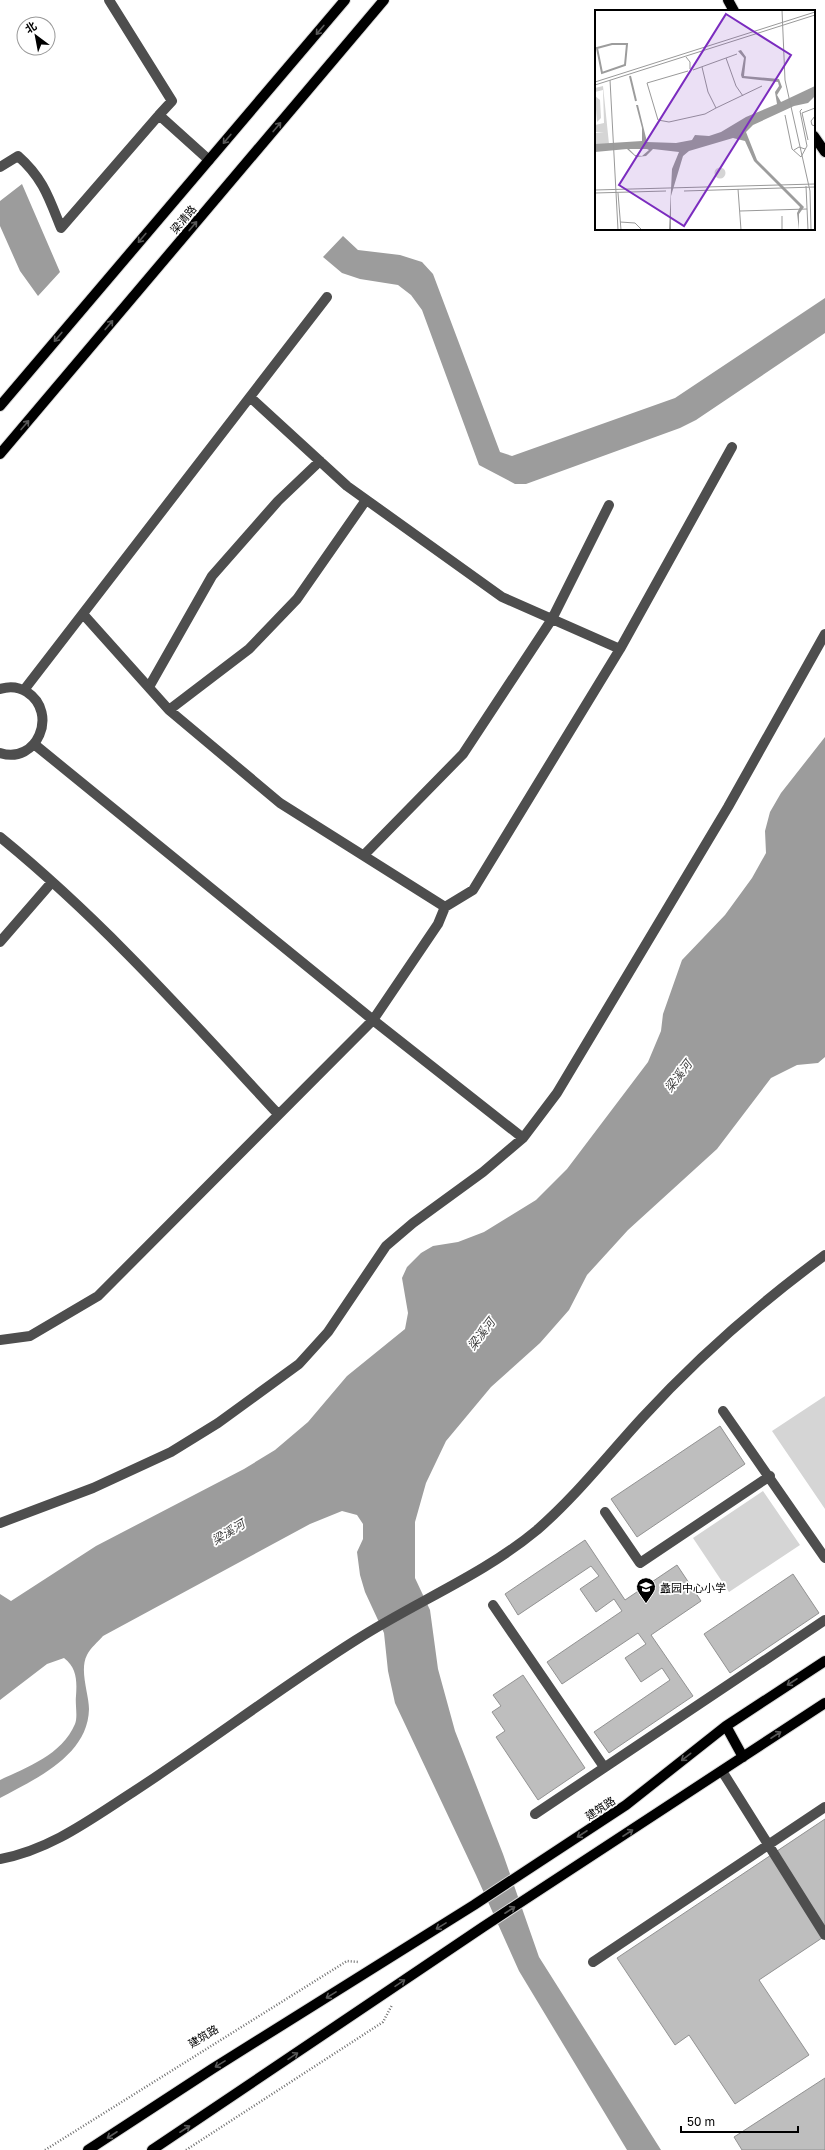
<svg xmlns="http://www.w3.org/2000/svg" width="825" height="2150" font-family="'Golos Text','Noto Sans SC',sans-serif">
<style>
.green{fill:#d5d5d5}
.water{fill:#9c9c9c}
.building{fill:#bebebe;stroke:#929292}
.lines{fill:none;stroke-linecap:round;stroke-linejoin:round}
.major-casing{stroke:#dbdbdb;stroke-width:12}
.path{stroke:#707070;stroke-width:2.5;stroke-dasharray:1 2;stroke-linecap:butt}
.minor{stroke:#4e4e4e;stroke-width:10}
.major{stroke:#000;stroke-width:10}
.oneway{stroke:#595959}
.labels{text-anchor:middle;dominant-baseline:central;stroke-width:3.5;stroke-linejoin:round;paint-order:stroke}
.street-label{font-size:11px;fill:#000;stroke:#fff}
.poi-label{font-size:11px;fill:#000;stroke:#fff;text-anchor:start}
.water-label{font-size:12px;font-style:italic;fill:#3d3d3d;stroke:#fff}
.inset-river{fill:none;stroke:#9c9c9c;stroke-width:2}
.inset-road{fill:none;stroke:#999;stroke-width:1}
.view{fill:#7b2cbf;fill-opacity:0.15;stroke:#7b2cbf;stroke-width:2}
.inset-edge{fill:none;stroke:#000;stroke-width:2}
</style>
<rect width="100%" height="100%" fill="#fff"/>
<path class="green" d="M825 1396V1509L772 1431Z
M763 1491 800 1545 729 1592 693 1538Z"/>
<path class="water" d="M22 184 60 272 38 296 20 271 0 226V201Z
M343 236 358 250 400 255 422 262 433 274 500 452 512 456 675 398 825 298V333L696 420 680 428 526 484H515L479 465 422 310 411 295 398 285 360 279 342 273 323 257Z
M825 737V1057L818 1063 797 1065 771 1078 717 1149 628 1230 587 1275 569 1310 540 1343 491 1387 446 1441 426 1483 415 1522V1578L430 1610 438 1669 455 1731 503 1854 539 1957 661 2150H627L519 1971 476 1875 395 1703 388 1671 384 1633 365 1592 360 1575 357 1552 363 1539V1524L357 1515 342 1511 310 1524 103 1636C98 1642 90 1648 87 1655 79 1670 89 1694 89 1709 88 1756 35 1779 0 1798V1780C27 1767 62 1755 75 1724 78 1717 75 1704 76 1696 77 1681 77 1668 64 1658L47 1664 0 1700V1594L11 1601 96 1546 244 1469 275 1450 308 1422 347 1376 405 1329 408 1313 402 1278 407 1267 421 1253 433 1246 458 1242 484 1232 536 1200 567 1169 648 1062 661 1031 663 1014 682 960 725 915 752 878 766 853 765 831 770 812 781 793Z"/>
<path class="building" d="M720 1426 745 1464 637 1537 611 1499Z
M585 1540 625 1600 677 1565 701 1601 651 1635 693 1696 609 1753 594 1732 670 1680 662 1668 641 1682 625 1658 646 1644 638 1633 562 1684 547 1662 622 1611 614 1599 596 1612 580 1589 599 1576 591 1566 518 1615 505 1594Z
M793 1574 819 1613 730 1673 704 1634Z
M523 1675 585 1768 538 1800 496 1737 505 1731 492 1712 501 1706 493 1695Z
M825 1819V1936L759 1980 809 2055 735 2104 689 2035 675 2045 617 1958Z
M825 2078V2150H742L734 2137Z"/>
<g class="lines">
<g class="major-casing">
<path id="major" d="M728 0 734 11
M814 136 825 152
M0 406 345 0
M0 454 384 0
M726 1726 743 1757
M88 2150 212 2069 474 1905 626 1805 726 1726 825 1661
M152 2150 483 1927 825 1703"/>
</g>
<path class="path" d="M45 2150 347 1961 359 1962
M186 2150 383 2022 392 2005"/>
<path class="minor" d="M109 0 172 101 159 115
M0 167 18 156C43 178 49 198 61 228L159 115 209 160
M250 397 347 486 502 597 620 649
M83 614 169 710 280 803 445 907 473 890 620 649 732 447
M149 687 212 576 278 501 320 461
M0 689C9 686 19 687 27 692 59 713 37 765 0 753
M24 690 327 297
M169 710 249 649 297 599 366 500
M34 744 373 1020 523 1138
M0 837C102 920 189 1018 278 1114
M364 855 463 754 552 619 609 505
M0 942 52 882
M0 1340 30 1336 98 1296 373 1020 438 924 445 907
M723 1411 825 1558
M605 1512 640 1563 770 1476
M0 1523 93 1488 171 1452 218 1423 299 1364 328 1332 386 1246 413 1223 483 1172 523 1138 557 1093 728 807 825 634
M493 1605 604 1767
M722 1771 825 1935
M535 1814 825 1620
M0 1859C50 1850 91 1819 133 1792 208 1743 280 1688 356 1640 415 1602 483 1575 537 1530 577 1495 608 1455 643 1417 698 1357 760 1303 825 1255
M593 1962 825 1807"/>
<use href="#major" class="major"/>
</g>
<defs><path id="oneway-shaft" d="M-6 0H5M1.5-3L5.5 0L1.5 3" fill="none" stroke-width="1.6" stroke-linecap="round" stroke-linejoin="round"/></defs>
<g class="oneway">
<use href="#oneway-shaft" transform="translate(320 30) rotate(130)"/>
<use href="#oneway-shaft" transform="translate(277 127) rotate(-50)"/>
<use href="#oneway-shaft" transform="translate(227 139) rotate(130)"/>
<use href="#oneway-shaft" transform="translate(193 226) rotate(-50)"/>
<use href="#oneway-shaft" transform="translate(142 238) rotate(130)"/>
<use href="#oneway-shaft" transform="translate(109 325) rotate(-50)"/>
<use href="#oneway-shaft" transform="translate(58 337) rotate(130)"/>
<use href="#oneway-shaft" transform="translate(25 425) rotate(-49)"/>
<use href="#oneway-shaft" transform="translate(792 1682) rotate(147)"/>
<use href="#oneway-shaft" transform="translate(776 1735) rotate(-33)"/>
<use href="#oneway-shaft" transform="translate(686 1757) rotate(142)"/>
<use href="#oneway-shaft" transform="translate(628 1833) rotate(-33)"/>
<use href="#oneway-shaft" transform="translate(582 1834) rotate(147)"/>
<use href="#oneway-shaft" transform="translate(510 1910) rotate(-33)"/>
<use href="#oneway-shaft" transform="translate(441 1926) rotate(148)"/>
<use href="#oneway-shaft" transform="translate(400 1983) rotate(-34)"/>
<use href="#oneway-shaft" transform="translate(331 1995) rotate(148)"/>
<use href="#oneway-shaft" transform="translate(293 2056) rotate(-34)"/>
<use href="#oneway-shaft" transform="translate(220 2064) rotate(148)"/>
<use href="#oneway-shaft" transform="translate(185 2129) rotate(-33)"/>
<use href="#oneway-shaft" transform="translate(112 2135) rotate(147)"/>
</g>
<defs>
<g id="school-pin" transform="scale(1)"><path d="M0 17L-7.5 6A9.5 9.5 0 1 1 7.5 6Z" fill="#000" stroke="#fff"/><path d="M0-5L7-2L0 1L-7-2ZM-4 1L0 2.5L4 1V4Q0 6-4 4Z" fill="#fff"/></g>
</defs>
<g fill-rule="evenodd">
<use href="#school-pin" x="646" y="1587"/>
</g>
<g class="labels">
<g class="street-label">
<text transform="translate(183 219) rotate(-50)">梁清路</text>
<text transform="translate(600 1808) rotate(-33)">建筑路</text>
<text transform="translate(203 2036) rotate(-31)">建筑路</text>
</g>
<g class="poi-label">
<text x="660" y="1587">蠡园中心小学</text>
</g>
<g class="water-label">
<text transform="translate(678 1076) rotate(-53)">梁溪河</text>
<text transform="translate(481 1334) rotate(-53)">梁溪河</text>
<text transform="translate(228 1532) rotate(-31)">梁溪河</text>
</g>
</g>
<g transform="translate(595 10)">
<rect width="220" height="220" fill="#fff"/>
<path d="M8 76 14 134H0V123L9 122H0V115L9 113 8 80 0 82V78ZM0 86 5 90 6 108 2 112ZM119.5 163a5.5 5.5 0 1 1 11 0a5.5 5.5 0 1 1-11 0Z" fill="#d5d5d5"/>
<path d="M146 40 151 47 149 66 184 69 187 77 182 85 186 92 220 76V86L213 93 199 96 158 115 151 122 162 150 209 197 204 204V220L202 203 205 197 159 151 150 131 138 128 94 141 88 146 76 186V220H74L77 159 84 142 58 139 51 146 41 147 32 139 0 142V134L47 131V118L41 95H43L52 132 81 133 97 130 100 125 114 126 126 122 151 107 182 94 180 82 184 76 183 72 147 68 146 65 149 48 143 41ZM34 139H52L54 140 47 146 40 145Z" fill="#9c9c9c" fill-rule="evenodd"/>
<path class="inset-river" d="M17 34H32L30 55 7 63 2 38ZM35 66 41 91"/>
<path class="inset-road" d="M187 0 190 70 215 181 216 220M91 47 95 52V59M131 48 141 76 148 86M107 57 113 82 121 98 167 76M98 60 142 44M93 61 52 73 63 110 74 112 110 104 121 98M15 70 23 220M0 72 220 2M0 75 220 5M190 105 197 139 206 147 212 136 205 101 207 99M220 106 216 111 217 115 220 116M213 130 207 103 220 98M199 140 204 137 210 139M211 176 213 220M143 179 146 220M0 180 220 174M89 181 220 177M0 183 71 181M23 183 26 220M145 201 212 199M187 206V220M25 212 40 213 47 220"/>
<path class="view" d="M131 4 196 45 89 216 24 175Z"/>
<rect width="220" height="220" class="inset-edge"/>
</g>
<g transform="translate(36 36) rotate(328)"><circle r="19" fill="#ffffff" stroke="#999999"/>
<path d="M0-3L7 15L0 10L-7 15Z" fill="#000000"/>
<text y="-6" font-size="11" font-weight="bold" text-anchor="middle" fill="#000000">北</text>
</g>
<path d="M681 2126v6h117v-6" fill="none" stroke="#000000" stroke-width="2"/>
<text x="687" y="2126" font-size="12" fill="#000000" stroke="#ffffff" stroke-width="3" paint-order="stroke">50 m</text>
</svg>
